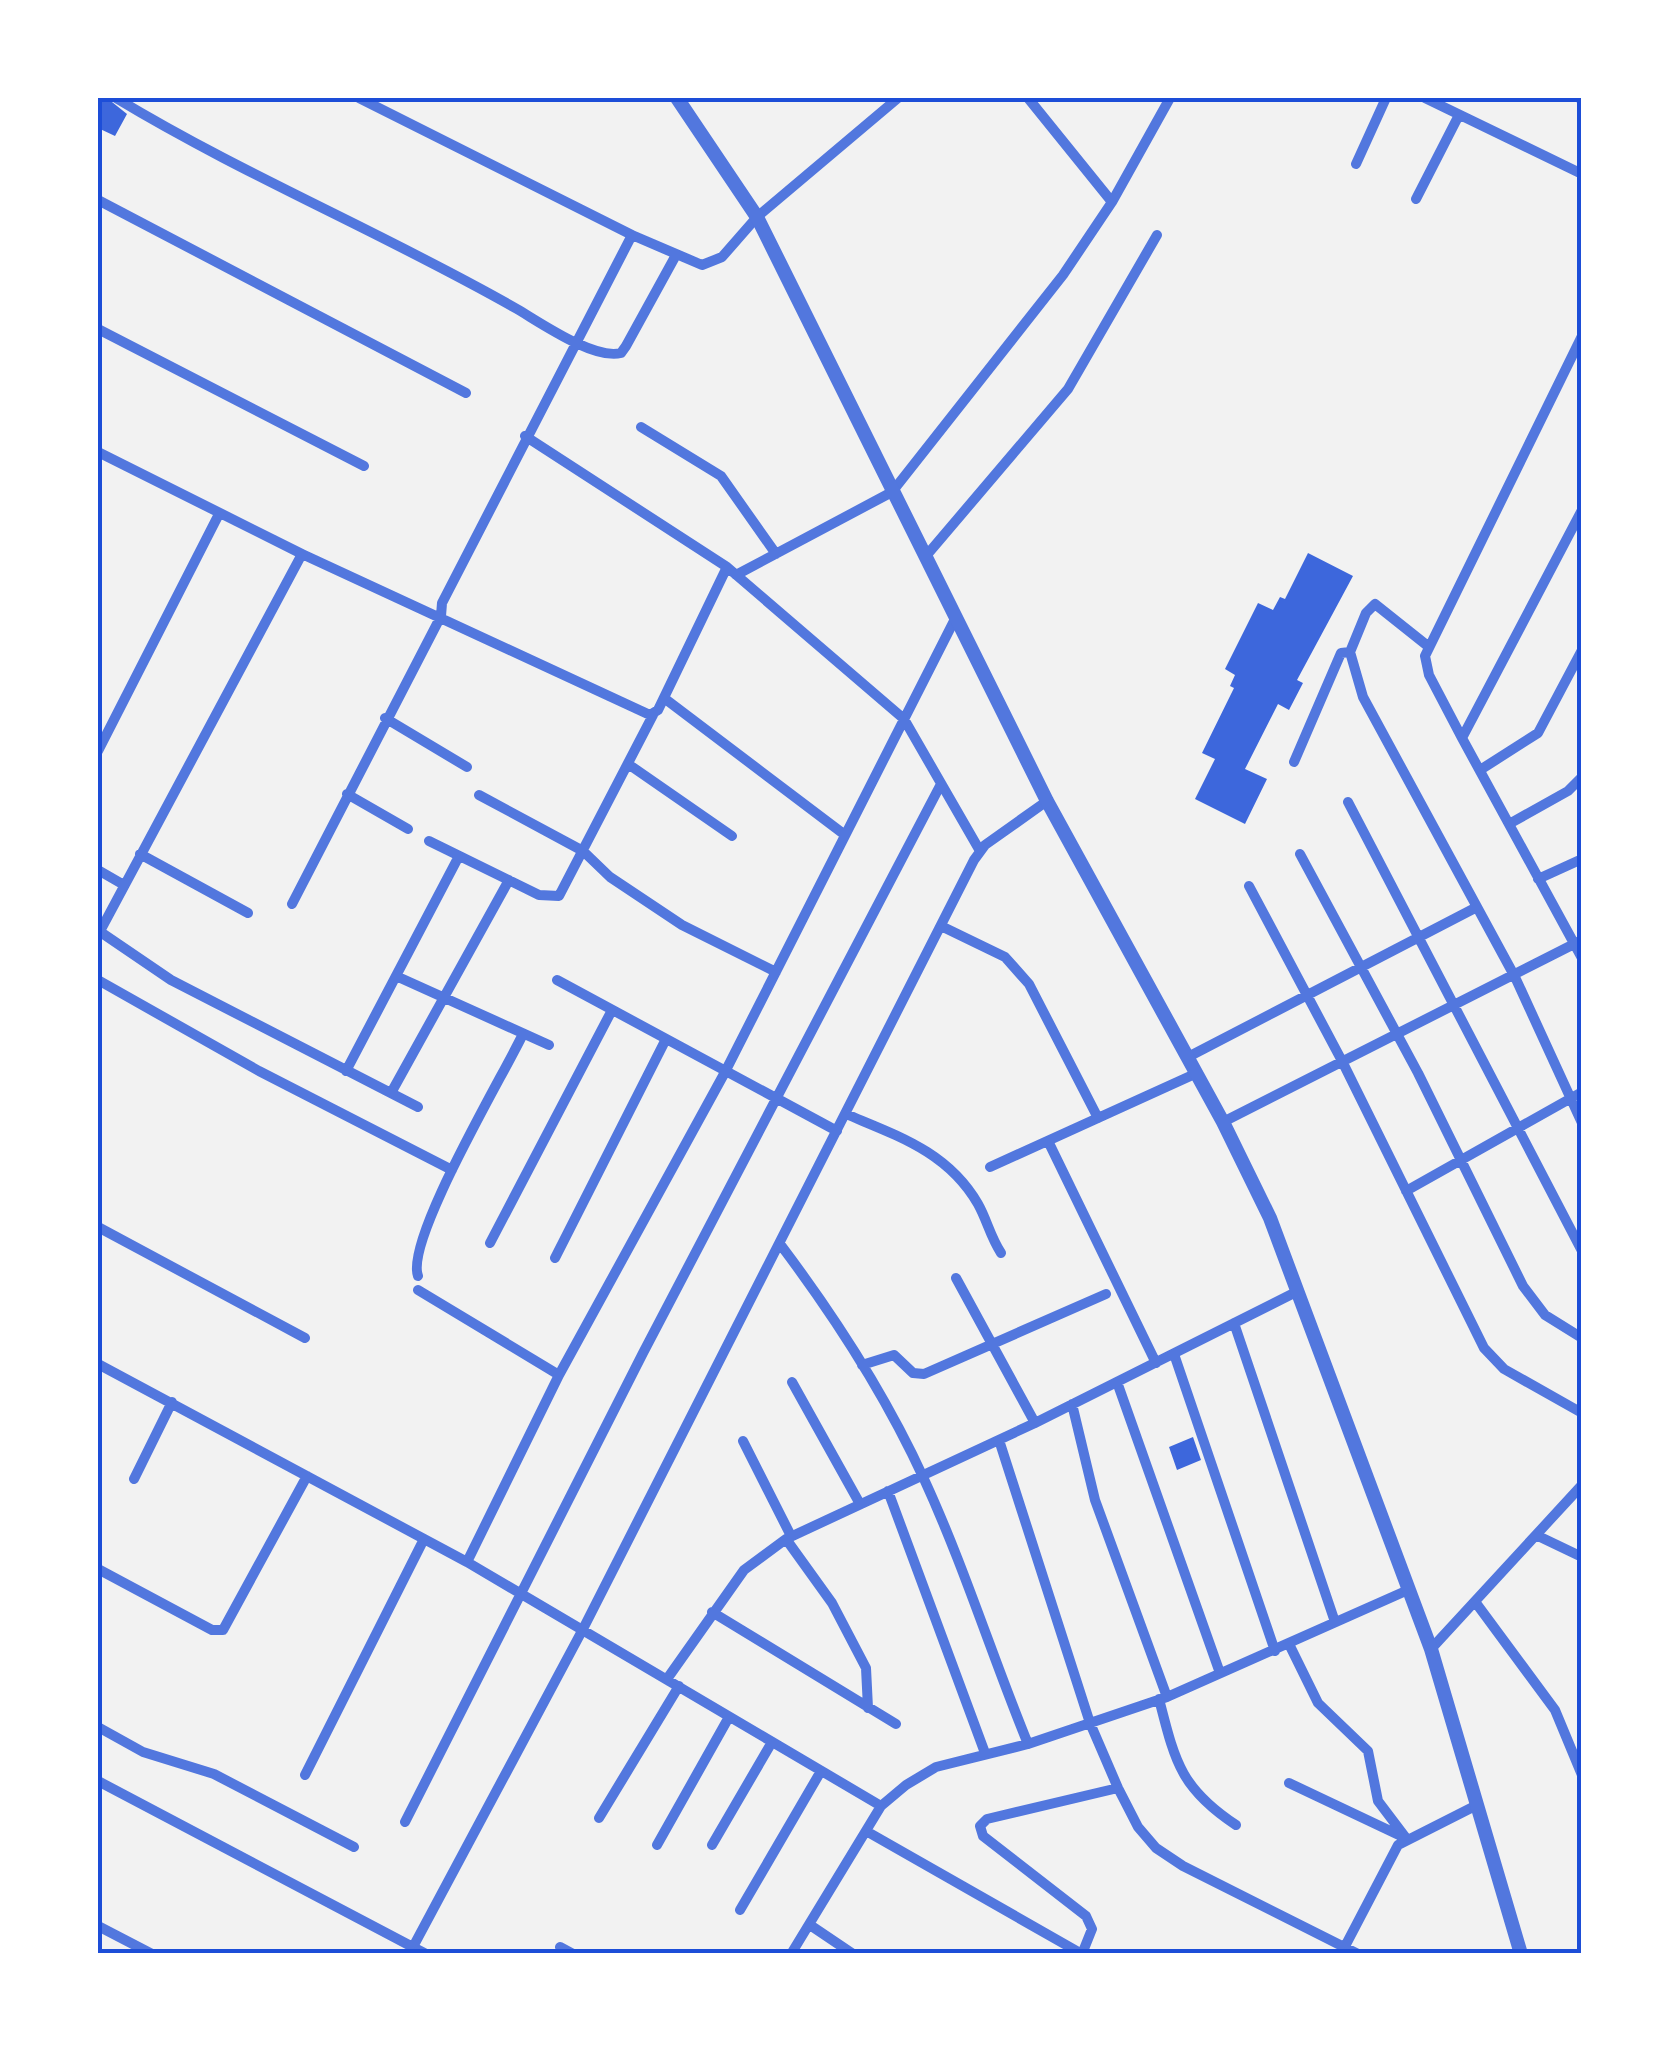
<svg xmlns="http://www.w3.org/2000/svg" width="1679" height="2051" font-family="'Roboto Condensed',sans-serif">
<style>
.building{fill:#3d67dc}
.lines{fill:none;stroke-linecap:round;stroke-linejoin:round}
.minor{stroke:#5277de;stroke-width:10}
.tertiary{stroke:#5277de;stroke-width:14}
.neatline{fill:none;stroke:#1d4ed8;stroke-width:4}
</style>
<rect width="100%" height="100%" fill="#f2f2f2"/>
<path class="building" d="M98 98H107L127 114 115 136 98 128Z
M1308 553 1353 576 1297 680 1303 683 1289 710 1278 704 1245 769 1267 779 1245 824 1195 799 1215 759 1202 753 1234 688 1230 686 1235 675 1225 669 1258 603 1273 610 1280 597 1285 599Z
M1193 1437 1201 1460 1177 1470 1169 1447Z"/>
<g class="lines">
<path class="minor" d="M116 98C245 176 386 234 517 309 541 323 594 360 621 353L626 346 676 255
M359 98 632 235 702 265 722 257 757 217 898 98
M1028 98 1112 202
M1425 98 1582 174
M1579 98 1582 99
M1356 164 1386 98
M1416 199 1459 115
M98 200 466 393
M98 329 364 466
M1582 336 1425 656 1429 675 1462 738 1582 958
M641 427 721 476 776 554
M525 436 727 567 904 719 980 851
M98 452 302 554 650 715 658 710 727 567
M926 556 1068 389 1157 235
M736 575 892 492 1063 275 1112 202 1170 98
M1350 652 1363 697 1515 977 1582 1123
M664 698 845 835
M385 718 467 767
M1462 738 1582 510
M98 751 219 514
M1294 762 1341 653 1350 652 1366 613 1375 604 1429 647
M628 764 732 836
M1480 770 1538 733 1582 650
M347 794 408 829
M479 795 583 851 610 877 682 925 776 972
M1348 802 1582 1251
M1509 824 1568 791 1582 777
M429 841 539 895 559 896 653 715
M140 854 248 913
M1300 854 1418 1073 1523 1286 1545 1315 1582 1338
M98 870 124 885
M1538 879 1582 859
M1249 886 1342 1061 1484 1348 1504 1369 1582 1413
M292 904 441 616 442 603 632 235
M941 926 1005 957 1029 984 1098 1118
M99 931 171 980 418 1107
M98 935 302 554
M396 976 549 1045
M98 980 259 1071 452 1170
M557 980 837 1131
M1188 1057 1477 907
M346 1071 459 856
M391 1093 509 880
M846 1114C898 1136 948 1152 978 1204 987 1220 990 1236 1001 1253
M1223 1122 1582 940
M1048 1141 1156 1363
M990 1167 1197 1073
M1406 1191 1582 1092
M98 1227 305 1338
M490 1243 611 1012
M780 1244C835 1317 886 1396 924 1479 964 1566 992 1656 1028 1744
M555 1258 665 1041
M418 1276C405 1240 503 1076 523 1034
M956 1278 1035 1423
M418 1290 559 1375
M1234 1323 1335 1622
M1174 1354 1275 1651
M98 1364 467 1562 881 1806
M862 1365 894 1355 913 1373 924 1374 1106 1294
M792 1382 860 1504
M1117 1382 1220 1673
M1072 1404 1095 1500 1167 1697
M999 1440 1090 1723 1118 1788 1138 1827 1156 1848 1183 1866 1358 1954
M743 1441 791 1536
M134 1479 172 1402
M888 1491 985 1753
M1536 1535 1582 1557
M786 1539 832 1603 866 1668 868 1708
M467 1562 559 1375 724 1074 956 617
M98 1569 212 1630H223L307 1476
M1476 1603 1555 1710 1582 1775
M712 1612 896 1724
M1289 1644 1318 1703 1368 1751 1378 1801 1406 1838
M1431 1649 1582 1485
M667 1679 744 1570 786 1539 1035 1423 1298 1291
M1159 1699C1175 1761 1180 1788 1236 1825
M98 1727 143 1752 214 1774 354 1847
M305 1775 424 1539
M98 1781 426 1954
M1289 1783 1401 1836
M599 1818 679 1686
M405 1822 643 1353 941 784
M866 1831 1082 1954
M657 1845 729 1717
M712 1845 772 1742
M740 1910 821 1771
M810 1925 853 1954
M100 1927 152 1954
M413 1947 583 1629 974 860 985 845 1047 801
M560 1947 573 1954
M791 1954 881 1806 906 1785 936 1767 1028 1744 1167 1697 1408 1590
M1082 1954 1092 1929 1086 1916 983 1836 980 1826 987 1819 1118 1788
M1341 1954 1398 1845 1477 1805"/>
<path class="tertiary" d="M677 98 757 217 1047 801 1223 1122 1270 1218 1431 1649 1521 1954"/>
</g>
<rect width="1679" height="2051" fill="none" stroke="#ffffff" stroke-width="200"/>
<rect x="100" y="100" width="1479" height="1851" class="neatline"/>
</svg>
